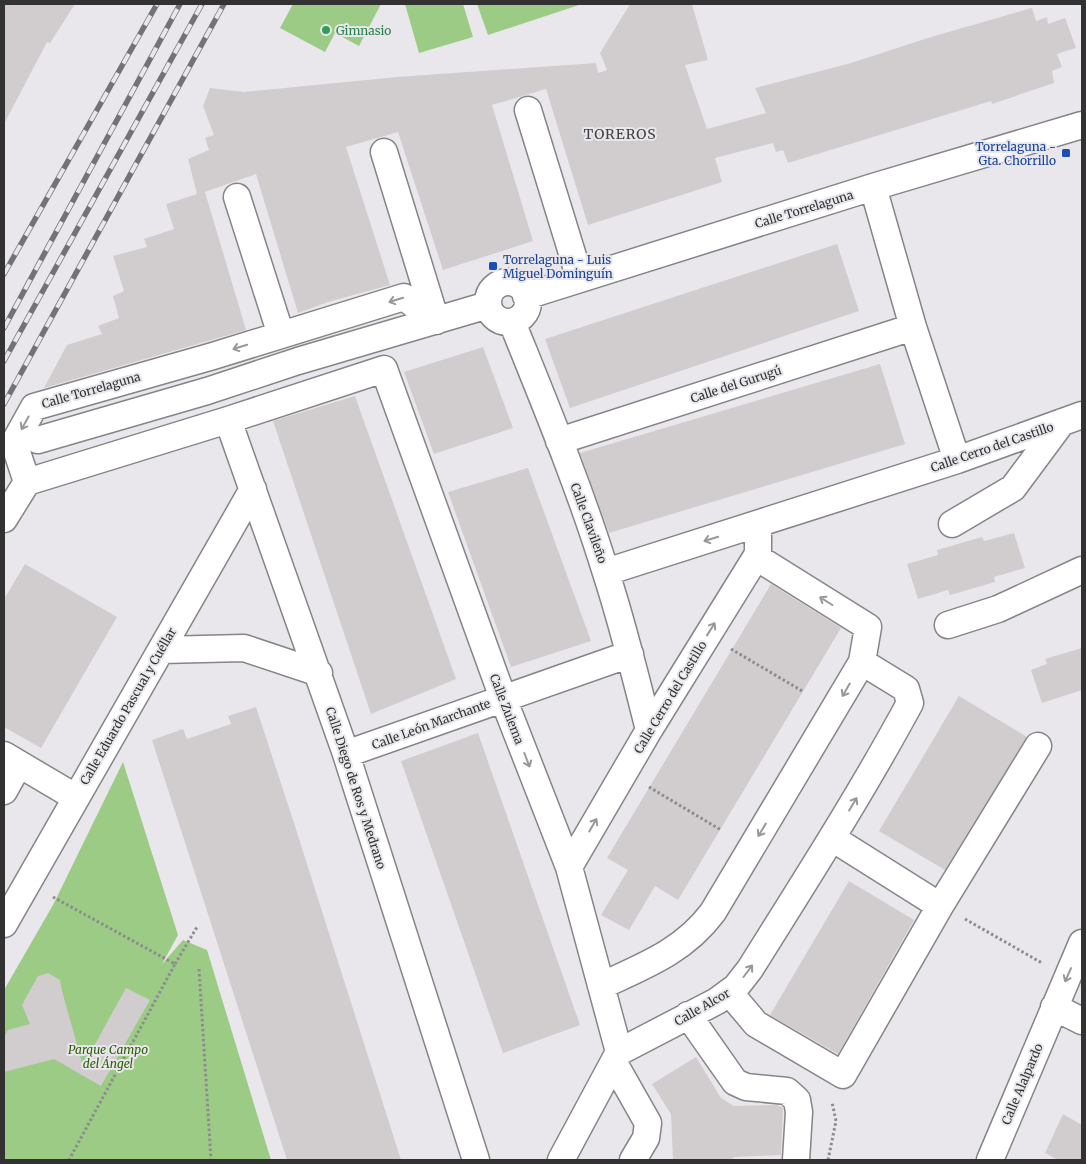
<svg xmlns="http://www.w3.org/2000/svg" width="1086" height="1164" font-family="Merriweather,serif">
<style>
.green{fill:#9ccb86}
.building{fill:#d1cdce}
.lines{fill:none;stroke-linecap:round;stroke-linejoin:round}
.street-casing{stroke:#858487;stroke-width:29}
.path{stroke:#8c8b8d;stroke-width:3;stroke-dasharray:2.5 2.5;stroke-linecap:butt}
.street{stroke:#fff;stroke-width:26}
.rail-casing{stroke:#737375;stroke-width:5.5}
.rail{stroke:#e9e7eb;stroke-width:4;stroke-dasharray:11;stroke-linecap:butt}
.oneway{stroke:#989899}
.leisure-dot{fill:#2e9e5b;stroke:#e9e7eb;stroke-width:2}
.transit-dot{fill:#1a4fb4;stroke:#e9e7eb;stroke-width:2}
.labels{text-anchor:middle;dominant-baseline:central;stroke-width:4;stroke-linejoin:round;paint-order:stroke}
.leisure-label{font-size:12px;fill:#27864d;stroke:#e9e7eb;text-anchor:start}
.transit-label{font-size:12px;fill:#164399;stroke:#e9e7eb;text-anchor:end}
.street-label{font-size:12px;fill:#323233;stroke:#e9e7eb}
.park-label{font-size:12px;font-style:italic;fill:#295c01;stroke:#e9e7eb}
.neighbourhood-label{font-size:14px;letter-spacing:1px;fill:#424143;stroke:#e9e7eb}
</style>
<rect width="100%" height="100%" fill="#e9e7eb"/>
<path class="green" d="M293 4H381L359 46 335 33 325 52 280 28Z
M405 4H463L473 37 419 53Z
M477 4H582L488 35Z
M123 762 178 935 162 964 183 940 207 950 271 1160H4V990L53 905Z"/>
<path class="building" d="M4 4H75L50 43 47 42 4 124Z
M630 4H692L708 60 685 65 707 129 766 113 755 88 851 63 931 37 1032 8 1036 21 1047 17 1048 24 1065 18 1076 48 1057 54 1062 67 1052 71 1054 83 992 104 991 101 788 163 783 150 776 152 773 143 715 158 722 182 588 225 546 89 556 86 492 105 533 241 443 270 398 132 346 147 390 285 328 302 298 313 256 174 199 194 205 192 246 330 44 388 67 345 102 334 98 326 119 318 113 296 124 291 113 256 147 247 144 239 174 229 166 204 197 194 188 159 209 150 205 138 214 135 203 106 210 88 243 92 397 77 596 63 598 73 607 70 600 53Z
M837 244 859 311 570 408 545 339Z
M483 347 513 428 434 454 404 372Z
M880 364 905 444 609 533 580 453Z
M355 396 456 679 371 714 273 421Z
M528 468 591 641 511 667 448 492Z
M1014 533 1025 568 994 577 995 582 950 595 948 590 918 599 907 564 938 555 937 550 982 537 984 541Z
M25 564 117 617 41 748 4 727V599Z
M771 584 841 628 678 900 655 886 629 930 601 915 628 870 607 858Z
M1082 648V690L1042 703 1031 670 1047 664 1045 659Z
M959 696 1027 737 945 870 879 831Z
M256 707 294 823 401 1160H287L190 858 152 740 183 729 187 739 231 724 228 716Z
M478 733 580 1025 503 1053 401 761Z
M849 881 914 920 838 1054 770 1015Z
M48 973 60 980 62 991 83 1066 126 988 150 1000 101 1086 54 1059 4 1072V1037L8 1030 30 1024 22 1005 38 976Z
M696 1057 721 1098 734 1106 777 1105 783 1108 781 1155 735 1157 729 1160H673L671 1114 652 1084Z
M1063 1114 1082 1125V1160H1058L1045 1153Z"/>
<g class="lines">
<g class="street-casing">
<path id="street" d="M528 110 580 279
M384 152 436 321
M873 187 913 327 957 460
M237 197 281 335
M488 302a20 20 0 1 1 40 0a20 20 0 1 1-40 0Z
M526 296 873 187 1082 125
M512 322C545 404 580 488 606 573 623 625 636 678 649 730
M228 420 346 754 476 1160
M38 440 207 391 298 361 488 305
M559 441 913 327
M27 482 228 420 384 369 503 698 569 867 619 1052
M27 482 14 443 34 407 213 356 404 297 436 321
M4 519 27 482
M952 524 1013 488 1062 422
M756 557 868 627 862 662
M606 572 957 460 1082 415
M948 625 998 609 1082 570
M161 650 244 648 319 673
M346 754 630 654
M4 755 75 797
M4 791 19 764
M832 838 940 906
M569 867 649 730 758 554V524
M4 924 253 489
M729 992 756 1024 843 1075 940 906 1038 746
M1054 1007 1082 1021
M688 1015 735 1082 746 1087 787 1091 797 1100 799 1112 796 1160
M614 1063 648 1123 646 1138 633 1160
M561 1160 619 1052 717 1001 736 987 750 969C805 881 861 794 910 703L906 689 862 662 713 912C683 952 644 966 601 986
M990 1160 1082 943"/>
</g>
<path class="path" d="M731 649 804 692
M649 787 721 830
M53 897 175 964 69 1160
M965 919 1042 963
M175 964 197 927
M199 969 211 1160
M828 1160 836 1121 832 1102"/>
<use href="#street" class="street"/>
<g class="rail-casing">
<path id="rail" d="M4 274 157 4
M4 328 180 4
M4 361 202 4
M4 404 224 4"/>
</g>
<use href="#rail" class="rail"/>
</g>
<defs><path id="oneway-shaft" d="M-6 0H5M1.5-3L5.5 0L1.5 3" fill="none" stroke-width="1.6" stroke-linecap="round" stroke-linejoin="round" transform="scale(1.25)"/></defs>
<g class="oneway">
<use href="#oneway-shaft" transform="translate(396 300) rotate(163)"/>
<use href="#oneway-shaft" transform="translate(240 347) rotate(163)"/>
<use href="#oneway-shaft" transform="translate(25 423) rotate(119)"/>
<use href="#oneway-shaft" transform="translate(711 539) rotate(163)"/>
<use href="#oneway-shaft" transform="translate(826 601) rotate(-148)"/>
<use href="#oneway-shaft" transform="translate(711 629) rotate(-58)"/>
<use href="#oneway-shaft" transform="translate(846 690) rotate(120)"/>
<use href="#oneway-shaft" transform="translate(527 760) rotate(69)"/>
<use href="#oneway-shaft" transform="translate(853 804) rotate(-59)"/>
<use href="#oneway-shaft" transform="translate(593 825) rotate(-60)"/>
<use href="#oneway-shaft" transform="translate(762 830) rotate(121)"/>
<use href="#oneway-shaft" transform="translate(748 971) rotate(-53)"/>
<use href="#oneway-shaft" transform="translate(1068 975) rotate(114)"/>
</g>
<circle class="leisure-dot" cx="326" cy="30" r="5"/>
<g class="transit-dot">
<rect x="1061" y="148" width="10" height="10" rx="2.5"/>
<rect x="488" y="261" width="10" height="10" rx="2.5"/>
</g>
<g class="labels">
<g class="leisure-label">
<text x="336" y="30">Gimnasio</text>
</g>
<g class="transit-label">
<text x="1056" y="146">Torrelaguna -<tspan x="1056" dy="14">Gta. Chorrillo</tspan></text>
<text x="503" y="259" text-anchor="start">Torrelaguna - Luis<tspan x="503" dy="14">Miguel Dominguín</tspan></text>
</g>
<g class="street-label">
<text transform="translate(804 209) rotate(-17)">Calle Torrelaguna</text>
<text transform="translate(736 384) rotate(-18)">Calle del Gurugú</text>
<text transform="translate(91 390) rotate(-16)">Calle Torrelaguna</text>
<text transform="translate(992 447) rotate(-19)">Calle Cerro del Castillo</text>
<text transform="translate(589 523) rotate(70)">Calle Clavileño</text>
<text transform="translate(670 697) rotate(-59)">Calle Cerro del Castillo</text>
<text transform="translate(128 706) rotate(-60)">Calle Eduardo Pascual y Cuéllar</text>
<text transform="translate(507 709) rotate(69)">Calle Zulema</text>
<text transform="translate(431 724) rotate(-20)">Calle León Marchante</text>
<text transform="translate(356 788) rotate(72)">Calle Diego de Ros y Medrano</text>
<text transform="translate(702 1007) rotate(-30)">Calle Alcor</text>
<text transform="translate(1022 1084) rotate(-67)">Calle Alalpardo</text>
</g>
<g class="park-label">
<text x="108" y="1049">Parque Campo<tspan x="108" dy="14">del Ángel</tspan></text>
</g>
<g class="neighbourhood-label">
<text x="620" y="134">TOREROS</text>
</g>
</g>
<rect width="1086" height="1164" fill="none" stroke="#323233" stroke-width="10"/>
</svg>
